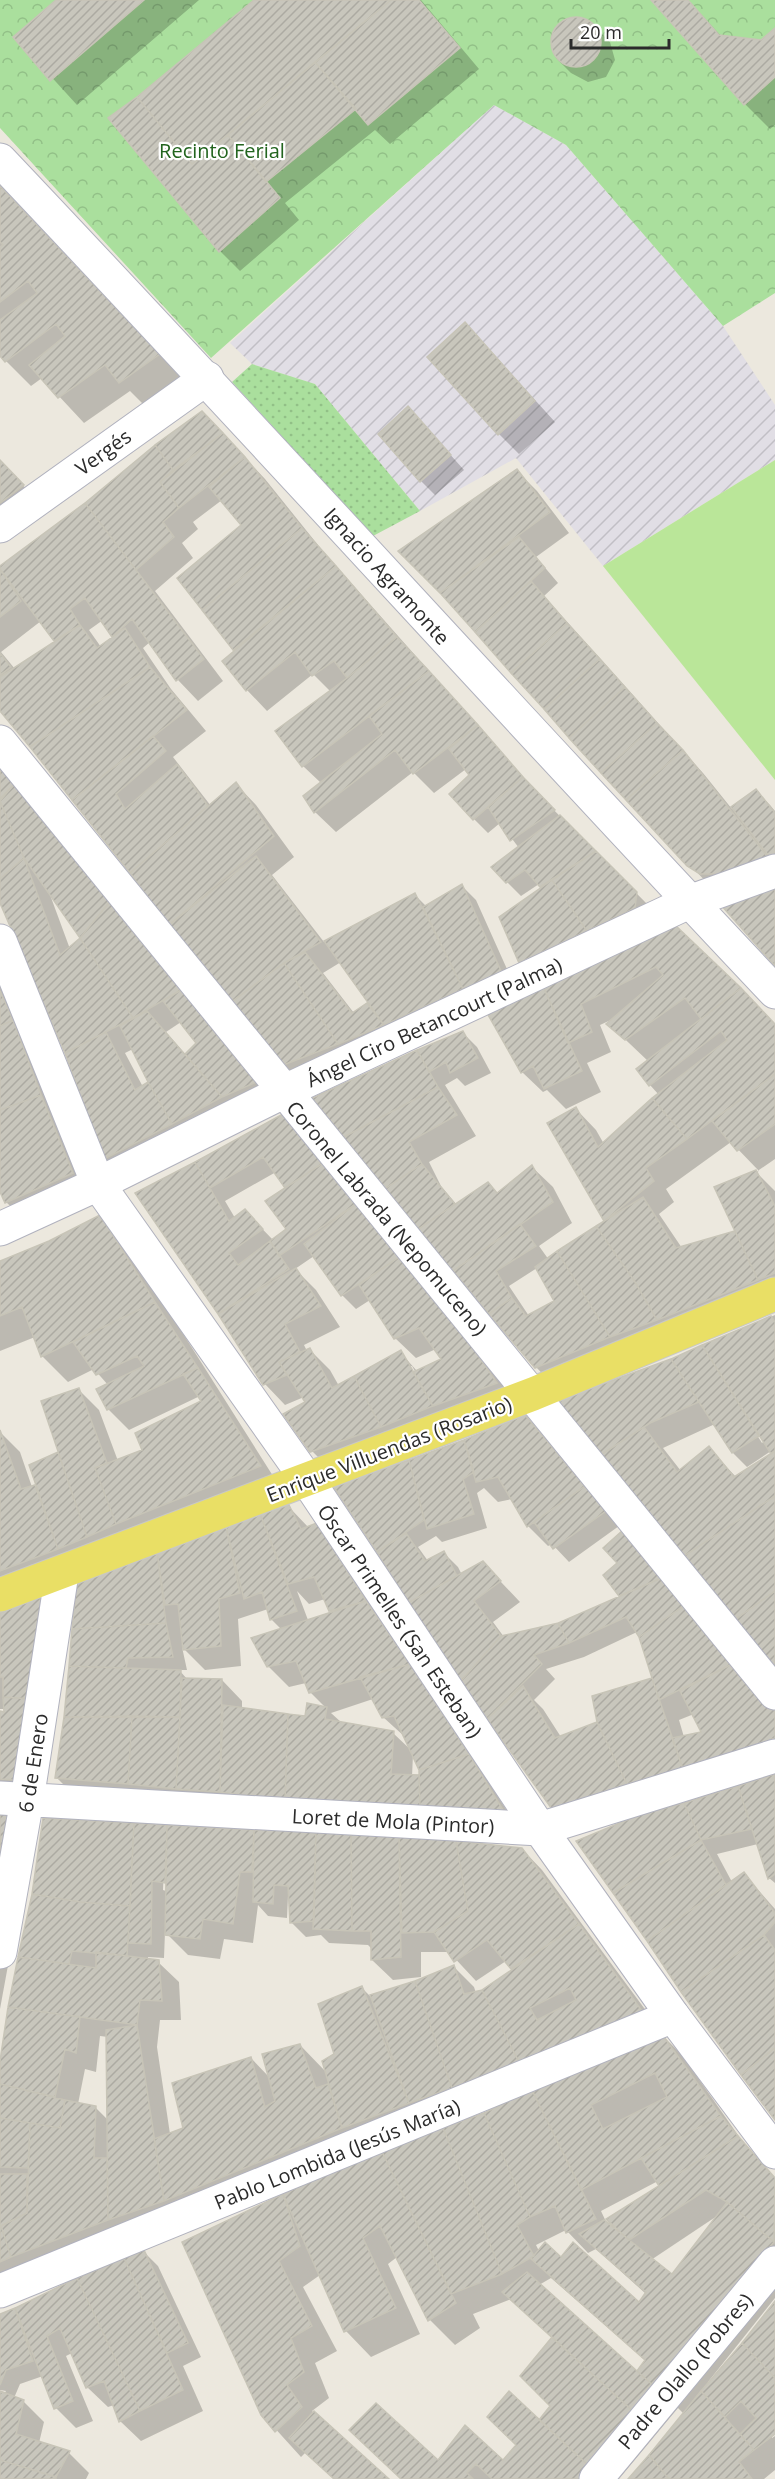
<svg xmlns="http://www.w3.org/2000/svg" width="775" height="2479" font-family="'Open Sans',sans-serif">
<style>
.industrial{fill:url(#industrial-furrows)}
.grass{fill:url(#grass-dots)}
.forest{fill:url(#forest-crowns)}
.pitch{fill:#bae699}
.shadow{fill:#0003;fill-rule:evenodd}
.building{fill:url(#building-hatch);stroke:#c7c4b7;stroke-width:1.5;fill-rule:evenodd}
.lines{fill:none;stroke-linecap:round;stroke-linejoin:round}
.minor-casing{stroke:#b1b2be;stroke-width:35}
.secondary-casing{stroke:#b1b2be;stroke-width:35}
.primary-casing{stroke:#c8c8c8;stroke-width:35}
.minor{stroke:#fff;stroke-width:33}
.secondary{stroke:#fff;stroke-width:33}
.primary{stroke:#e9df65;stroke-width:33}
.labels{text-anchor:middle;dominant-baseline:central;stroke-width:4.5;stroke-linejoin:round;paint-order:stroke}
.park-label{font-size:20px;fill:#22641e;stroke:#fff}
.street-label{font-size:20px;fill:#2b2b2b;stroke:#fff}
</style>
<defs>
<pattern id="industrial-furrows" width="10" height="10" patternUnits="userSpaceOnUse" patternTransform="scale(1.5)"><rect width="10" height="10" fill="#e1dee5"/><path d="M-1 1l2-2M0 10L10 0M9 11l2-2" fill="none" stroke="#c1bfc5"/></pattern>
<pattern id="grass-dots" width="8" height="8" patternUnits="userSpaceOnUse" patternTransform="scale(1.5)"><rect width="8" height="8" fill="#aadf9d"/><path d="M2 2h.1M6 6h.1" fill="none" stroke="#92c087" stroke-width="1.8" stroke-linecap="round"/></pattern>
<pattern id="forest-crowns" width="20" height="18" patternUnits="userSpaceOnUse" patternTransform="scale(1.5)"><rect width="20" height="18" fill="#aadf9d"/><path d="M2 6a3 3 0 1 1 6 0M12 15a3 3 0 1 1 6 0" fill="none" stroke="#92c087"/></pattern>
<pattern id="building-hatch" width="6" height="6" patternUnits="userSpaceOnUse" patternTransform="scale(1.5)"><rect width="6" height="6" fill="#c8c6bc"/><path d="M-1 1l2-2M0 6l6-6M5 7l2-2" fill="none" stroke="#acaaa2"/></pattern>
</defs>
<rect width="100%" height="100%" fill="#ece8de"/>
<path class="industrial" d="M494 105 566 145 723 326 775 405V460L603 566 516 458 420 511 315 384 252 364 230 343Z"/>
<path class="grass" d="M252 364 315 384 420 511 373 536 232 382Z"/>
<path class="forest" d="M0 0H775V293L723 326 566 145 494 105 211 358 0 128Z"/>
<path class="pitch" d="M775 460V780L603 566Z"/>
<path class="shadow" d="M58 0H199L77 105 15 37Z
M256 0H421L479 69 390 144 375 130 285 203 299 220 240 271 220 251 111 119Z
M653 0H688L721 36 761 41 775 30V125L770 129 745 104Z
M578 18 595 27 610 42 615 60 606 77 588 82 571 73 556 58 551 40 560 23Z
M0 187 184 380 146 407 130 391 84 423 42 378 31 386 6 361 0 354Z
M485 345 555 422 519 454 499 434Z
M422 423 464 470 435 495 421 481Z
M216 427 265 479 322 550 537 793 651 908 534 976 520 962 542 888 539 884 521 896 507 882 519 848 500 823 488 833 474 819 471 776 466 769 434 793 413 772 336 832 315 812 305 796 321 783 303 766 331 692 313 674 267 711 247 690 224 662 236 651 234 649 243 525 222 500 193 522 198 529 182 543 193 558 155 591 223 681 198 701 178 680 150 642 143 648 171 689 206 731 173 757 211 806 236 784 256 805 294 857 272 875 324 942 415 895 426 906 462 886 476 900 515 987 300 1086 279 1066 73 799 0 709V567ZM103 620 115 637 101 647 89 630ZM41 621 56 642 15 669 1 652ZM341 962 376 1011 374 1012 367 1005 354 1013 323 973Z
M0 462 43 506 0 538Z
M517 471 537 491 569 533 536 557 558 583 544 596 703 773 732 809 756 791 770 805 775 811V886H710L627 799 441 592 400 551Z
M0 756 272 1095 125 1178 105 1158 67 1052 0 899ZM49 892 82 938 70 949ZM181 1022 198 1043 186 1055 166 1032ZM133 1049 150 1083 143 1087 125 1053Z
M673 926 775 1024V1159L756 1172 775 1191V1301L556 1388 536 1367 310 1101 463 1033 477 1047 491 1073 465 1086 457 1078 445 1085 476 1136 429 1162 441 1186 457 1205 488 1184 498 1194 532 1167 553 1187 572 1223 539 1246 549 1260 606 1221 549 1123 576 1109 596 1130 604 1144 659 1095 650 1085 649 1062 609 1024 613 1019 600 1025 611 1052 587 1063 601 1092 566 1109 547 1090 543 1092 522 1072 489 1013ZM731 1142 759 1171 716 1187 737 1232 682 1248 659 1214 674 1202 666 1189ZM537 1268 556 1301 529 1316 509 1286Z
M0 968 92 1194 27 1222 6 1202 0 1188Z
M283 1116 480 1351 516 1403 332 1471 312 1451 307 1402 304 1397 285 1405 265 1384 219 1313 196 1164ZM276 1172 287 1188 288 1229 273 1240 245 1211 235 1218 225 1201ZM314 1256 342 1295 356 1309 370 1300 395 1338 416 1358 436 1349 443 1359 417 1371 400 1352 339 1386 330 1370 310 1350 307 1351 304 1345 340 1327 316 1290 295 1269ZM408 1366H412L416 1373H412Z
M100 1217 125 1242 280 1487 0 1598V1432L20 1452 32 1487 35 1486 39 1491 58 1454 62 1458 79 1390 99 1410 118 1461 144 1451 203 1401 200 1396 129 1430 108 1409V1385L94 1369 68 1382 43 1357 35 1337 0 1351V1263L49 1242Z
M775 1315V1665L556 1403 674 1359ZM710 1361H714L764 1441 762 1443ZM715 1424 733 1453 747 1467 771 1451 773 1454 736 1477 709 1448 681 1471 663 1448Z
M525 1417 545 1437 619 1526 569 1562 552 1544 548 1546 528 1526 512 1499 498 1502 484 1488 477 1493 487 1528 442 1542 436 1536 418 1547 428 1561 444 1553 458 1567 462 1575 483 1563 520 1602 493 1622 504 1637 558 1624 621 1597 605 1575 620 1563 623 1532 775 1710V1764L553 1808 488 1718 336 1487 464 1441ZM637 1632 654 1679 599 1723 561 1737 543 1709 534 1700 555 1679 546 1669 584 1657ZM694 1714 703 1733 684 1737 679 1720Z
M289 1507 309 1528 338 1546 518 1828 70 1791 56 1777 66 1718 78 1583ZM297 1591 309 1604 325 1599 331 1612 308 1620ZM268 1609 271 1619 281 1629 268 1666 289 1687 306 1683 310 1692 326 1708 307 1718 242 1709V1701L222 1680H188L179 1670H187L182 1647 205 1670 241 1666 238 1619ZM373 1699 383 1717 405 1737 412 1751 393 1733 342 1723 331 1713ZM413 1754 421 1769V1777H412Z
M47 1596 67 1616 51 1719 44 1718 28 1794 0 1792V1712L6 1714 5 1709H0V1615ZM26 1717H29L14 1788 11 1787Z
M775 1774V1883L769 1878 758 1844 717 1854 732 1882 744 1874 775 1909V2117L684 1804Z
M0 1808 33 1829 0 2009Z
M167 1826 254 1832 351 1833 522 1849 542 1870 661 2031 0 2282V2071L10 2007 34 1895ZM165 1837H168L166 1891 163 1890ZM288 1896H290L292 1923 306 1937 321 1935 329 1943 368 1945 373 1950 372 1960 393 1980 421 1977V1952H449L476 1981 506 1961 513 1969 483 1992 476 1993 474 1987 453 1966 416 1982 371 1997 361 1987 336 2055 326 2072 300 2045 270 2078 251 2058 184 2129 170 2134 157 2047 160 2020H181L179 1982 158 1962 148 1960V1957L164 1958 165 1932 188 1955 220 1959 224 1939 253 1943 258 1905 268 1916 287 1918ZM100 2036 108 2037 109 2121 95 2107 78 2104 85 2069 96 2072Z
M661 2034 682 2055 740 2138 775 2178V2298L708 2382 710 2384 775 2304V2432L772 2434V2438L775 2436V2470L764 2479H629L684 2414 678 2408 619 2479H401L438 2463 503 2462 552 2406 553 2338 511 2299 473 2314 480 2328 455 2345 430 2320 397 2257 388 2264 420 2334 371 2357 346 2331 320 2275 303 2287 337 2351 315 2363 329 2398 312 2411 386 2479H335L306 2452 301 2457 262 2414 184 2242 381 2152 484 2114ZM658 2181 661 2186 608 2220 622 2233 620 2235 608 2226 601 2211ZM717 2216 672 2277 651 2260ZM566 2230 588 2253 596 2249 646 2294 640 2304 561 2260 539 2251 536 2245ZM551 2278 646 2361 637 2373 539 2285Z
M144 2252 158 2266 201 2357 183 2366 203 2411 141 2441 120 2421 114 2405 108 2407 87 2387 72 2353 66 2356 93 2421 76 2428 56 2408 43 2376 20 2384 14 2398 24 2402 44 2422 39 2443 69 2453 89 2473 86 2479H0V2393L4 2394 6 2391 0 2390V2315Z"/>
<path class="building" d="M56 0H144L50 81 13 37Z
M254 0H391L192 164 137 97Z
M391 0H419L460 48 368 125 315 62Z
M651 0H688L719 35 761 40 775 28V77L744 105Z
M551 42a25 25 0 1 1 50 0a25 25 0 1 1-50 0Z
M315 62 356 109 266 182 228 135Z
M137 97 192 164 228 135 280 198 219 252 108 118Z
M0 186 160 354 119 383 105 365 58 398 29 365 65 336 56 324 5 362 0 356V320L37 293 28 281 0 302V247L3 245 0 242Z
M465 322 535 401 498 435 427 357Z
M408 406 451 455 420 482 378 434Z
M202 411 223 433 173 470 155 445Z
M223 433 245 457 179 508 160 482Z
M155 445 173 470 160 482 179 508 163 522 174 537 136 570 85 503Z
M245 457 302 528 202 610 177 578 241 525 209 487Z
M0 460 24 485 0 503Z
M517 469 550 512 440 593 398 551Z
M85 503 204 659 176 681 132 619 112 637 85 598 70 609 80 625 54 641 0 569V566Z
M302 528 336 566 233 650 202 610Z
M519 537 545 568 475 632 440 593Z
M336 566 397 637 347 678 334 661 312 676 295 652 246 691 222 661Z
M0 569 21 601 0 617Z
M531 581 567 623 511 673 475 632Z
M567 623 600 659 544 709 511 673Z
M80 625 97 648 125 628 150 667 30 747 0 711V677Z
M397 637 429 671 302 767 275 731 347 678Z
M0 653 11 667 0 675Z
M600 659 625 687 569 738 544 709Z
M150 667 187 710 72 800 30 747Z
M429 671 478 725 413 774 395 750 314 813 303 796 382 734 369 716Z
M625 687 657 723 601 773 569 738Z
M657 723 683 750 626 800 601 773Z
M478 725 523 777 473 820 449 794 469 775 449 749Z
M153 736 166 751 116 794 125 809 177 764 208 806 130 873 72 800Z
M683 750 770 860 733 874H700L687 866 626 800Z
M0 758 18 780 0 799Z
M523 777 555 810 510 841 488 807Z
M18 780 113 898 80 938 24 858 0 801Z
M236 782 274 836 169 925 130 873Z
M756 789 775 813V859L772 860 731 807Z
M0 801 24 858 0 879Z
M560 815 596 851 540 887 525 870 506 883 491 867Z
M596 851 637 892 635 908 587 931 552 880Z
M256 856 321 942 284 963 230 1003 169 925Z
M24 858 60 955 80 938 133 1018 65 1053 0 903V879Z
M552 880 587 931 519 963 499 917Z
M462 884 502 973 463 989 423 907Z
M775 888V966L721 905Z
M415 893 463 989 384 1025 324 941Z
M113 898 186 987 133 1018 80 938Z
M674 924 741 988 701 1019 685 998 625 1040 606 1024 663 975 656 967 581 1004 592 1032 568 1043 542 984Z
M305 952 352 1013 367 1003 384 1025 338 1044 284 963Z
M284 963 338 1044 278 1067 230 1003Z
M542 984 582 1071 544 1089 533 1066 521 1073 487 1013Z
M186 987 259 1081 222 1097 185 1054 196 1043 163 1001Z
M741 988 775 1024V1074L687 1139 652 1098 727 1040 721 1031 649 1086 636 1069Z
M0 991 13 1020 0 1026Z
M147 1011 222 1097 172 1124 148 1082 120 1026Z
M13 1020 41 1095 0 1110V1026Z
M463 1031 478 1058 450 1073 446 1062 429 1072 417 1050Z
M106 1032 135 1090 148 1082 172 1124 104 1159 65 1053Z
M417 1050 438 1087 340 1139 308 1100Z
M775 1074V1124L737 1151 712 1121Z
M438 1087 457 1115 409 1142 422 1164 383 1190 340 1139Z
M41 1095 73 1173 5 1203 0 1192V1110Z
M652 1098 687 1139 646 1168 654 1181 604 1221 547 1123 576 1107 598 1147Z
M283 1114 323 1163 285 1188 263 1157 210 1188 195 1162Z
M195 1162 229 1221 245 1209 263 1229 229 1253 238 1265 270 1241 289 1269 218 1314 135 1193Z
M323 1163 357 1203 279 1256 270 1241 286 1229 265 1201Z
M422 1164 455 1204 417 1230 383 1190Z
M532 1165 553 1202 453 1271 417 1230 488 1182 497 1193Z
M756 1170 775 1206V1273L758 1280 714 1187Z
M643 1197 676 1248 735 1231 758 1280 657 1320 635 1282 596 1226Z
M357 1203 402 1255 341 1296 304 1244Z
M100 1215 155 1302 41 1357 22 1307 0 1316V1261L49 1241Z
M520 1224 536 1246 496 1271 512 1298 489 1314 453 1271Z
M596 1226 635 1282 657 1320 610 1337 557 1251Z
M557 1251 610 1337 535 1368 489 1314 512 1298 526 1316 554 1301 535 1267Z
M402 1255 460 1329 497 1383 433 1406 413 1372 441 1359 419 1328 394 1339 359 1285Z
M296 1268 321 1306 285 1324 300 1352 279 1362 287 1375 263 1385 218 1314Z
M155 1302 198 1368 107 1410 96 1389 144 1366 137 1356 96 1375 73 1342Z
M771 1316 775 1322V1451L771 1454 702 1345Z
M702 1345 759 1436 732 1453 671 1359Z
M310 1348 332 1388 354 1376 381 1427 310 1452 283 1414 305 1402 279 1362Z
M401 1350 433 1406 381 1427 354 1376Z
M671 1359 699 1402 650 1423 599 1456 553 1402Z
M198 1368 261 1466 116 1524 95 1468 142 1450 135 1433 201 1401 183 1374Z
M79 1388 107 1463 95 1468 116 1524 87 1537 41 1401Z
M525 1415 585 1486 527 1527 498 1477 476 1482 464 1440Z
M644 1427 677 1472 709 1446 734 1477 775 1451V1496L684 1556 599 1456Z
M0 1430 21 1489 35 1485 58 1549 0 1571Z
M464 1440 474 1472 463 1479 474 1514 427 1529 409 1460Z
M58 1452 87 1537 58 1549 29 1465Z
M409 1460 424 1520 377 1552 333 1486Z
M585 1486 606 1511 553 1549 534 1522Z
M775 1496V1591L736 1619 684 1556Z
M289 1505 301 1529 317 1523 366 1601 329 1611 314 1577 288 1584 260 1514Z
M260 1514 297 1611 270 1620 262 1592 244 1599 226 1527Z
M226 1527 240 1593 219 1599 221 1646 183 1650 178 1604 165 1605 157 1552Z
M623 1530 664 1577 619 1596 603 1575 617 1563 603 1548Z
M406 1533 425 1561 444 1551 457 1576 408 1603 377 1552Z
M157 1552 166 1623 72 1629 77 1581Z
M483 1561 501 1581 474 1601 501 1636 461 1681 408 1603Z
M664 1577 685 1605 639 1637 626 1617 569 1643 558 1623Z
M775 1591V1668L736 1619Z
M47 1594 31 1699 3 1697V1677H0V1613Z
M366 1601 410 1664 309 1693 296 1661 267 1667 251 1638Z
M685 1605 734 1663 659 1700 639 1637Z
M166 1623 173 1657 128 1658 126 1668 69 1666 72 1629Z
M558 1623 569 1643 534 1655 542 1664 487 1719 461 1681 501 1636Z
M734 1663 775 1711V1738L683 1769 672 1738 701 1732 680 1691Z
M410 1664 469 1754 419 1770 394 1716 382 1718 360 1677Z
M69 1666 181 1670 180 1717H64Z
M182 1678 222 1679 220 1792 176 1789Z
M652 1678 683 1769 627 1784 597 1722 592 1696Z
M523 1686 555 1738 597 1722 627 1784 552 1809 487 1719Z
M3 1697 31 1699 14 1780 0 1779V1711L4 1712Z
M307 1703 327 1707 325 1719 394 1731 391 1774 419 1775 420 1808 285 1800 288 1714 305 1716Z
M223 1705 288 1714 285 1800 220 1792Z
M132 1716 128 1784 55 1778 64 1717Z
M132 1716 180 1717 176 1789 128 1784Z
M469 1754 506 1815 420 1808 419 1770Z
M775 1774V1874L768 1879 738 1786Z
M738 1786 752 1829 701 1840 684 1803Z
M684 1803 701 1840 613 1893 576 1841 639 1815Z
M0 1806 13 1808 0 1886Z
M43 1818 134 1823 130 1906 80 1902 32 1894Z
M134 1823 167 1825 165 1883 152 1881 151 1944 128 1943Z
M167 1825 254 1830 252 1872H240L233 1924 203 1919 200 1939 165 1935Z
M254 1830H316L314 1921 290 1923 288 1886 274 1885 273 1904 253 1902Z
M316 1830 351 1831 352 1931 313 1929Z
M351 1831 399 1837 401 1957 371 1960V1931H352Z
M399 1837 456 1841 468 1911 434 1932 402 1933Z
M701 1840 726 1885 647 1941 613 1893Z
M456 1841 522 1848 579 1924 511 1969 487 1940 454 1962 434 1932 468 1911Z
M744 1872 775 1913V1922L764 1935 681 1992 647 1941Z
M32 1894 80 1902 130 1906 127 1956 72 1951 69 1964 18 1957Z
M579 1924 642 2011 519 2062 482 1990ZM570 1988 576 2000 537 2020 530 2008Z
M764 1935 775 1950V2048L741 2075 681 1992Z
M96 1952 159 1960 162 2001 140 2000 137 2025 8 2007 18 1957 96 1968Z
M454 1965 464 1994 482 1990 519 2062 452 2088 415 1981Z
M415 1981 452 2088 409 2103 370 1995Z
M362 1986 409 2103 342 2128 322 2061 334 2054 318 2004Z
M8 2007 80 2017 76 2053 65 2049 55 2097 0 2084V2061Z
M137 2025 164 2201 108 2220 106 2030Z
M661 2033 721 2116 581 2190 532 2090ZM655 2073 667 2097 603 2129 591 2105Z
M300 2044 316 2088 328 2084 342 2128 164 2201 154 2139 183 2128 172 2083 251 2057 265 2107 275 2101 262 2054Z
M775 2048V2120L741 2075Z
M0 2084 65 2100 60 2128 0 2118Z
M532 2090 596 2219 566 2233 555 2206 530 2217 484 2113Z
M65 2100 96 2106 94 2158H107L108 2220 11 2257 1 2226 27 2213 30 2123 60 2128Z
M484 2113 530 2217 517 2225 534 2256 502 2274 443 2128Z
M721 2116 738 2136 659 2186 641 2158Z
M0 2118 30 2123 28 2168 0 2167Z
M443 2128 502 2274 451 2294 381 2150Z
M738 2136 775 2178 774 2242 727 2202 706 2190 629 2240 606 2219Z
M381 2150 456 2303 428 2321 380 2226 363 2238 396 2308 344 2332 283 2194Z
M0 2174H27V2213L1 2226 11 2257 0 2262Z
M283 2194 300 2246 279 2261 312 2326 291 2338 304 2372 287 2385 302 2407 275 2432 261 2415 182 2242Z
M727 2202 774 2242 657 2389 637 2371 645 2360 531 2259 545 2242 561 2257 573 2242 639 2302 646 2292 579 2234 604 2220 672 2274Z
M144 2250 188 2343 167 2353 124 2258Z
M124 2258 183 2390 140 2411 77 2278Z
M527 2272 657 2389 635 2413 502 2292Z
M77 2278 140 2411 119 2422 104 2381 86 2388 60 2328 47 2336 73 2401 54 2409 15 2308Z
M775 2301V2378L742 2343Z
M15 2308 33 2361 6 2370 0 2385V2314Z
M552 2337 635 2413 591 2468 539 2420 550 2406 520 2376Z
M742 2343 775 2378V2434L754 2450 740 2434 756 2418 741 2401 725 2417 701 2391Z
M0 2391 24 2400 16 2434 70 2451 56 2477 0 2460Z
M509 2391 591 2468 581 2479H492L476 2464 467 2473 473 2479H401L349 2430 376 2403 438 2460 465 2425 503 2460 516 2445 487 2417Z
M701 2391 754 2450 739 2462 752 2479H669L649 2455Z
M314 2411 389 2479H334L289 2438Z
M649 2455 669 2479H628Z
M0 2460 56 2477V2479H0Z"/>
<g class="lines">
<g class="minor-casing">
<path id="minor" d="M0 526 207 378
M0 742C257 1060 518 1375 775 1693
M0 1229 98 1184 283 1092 689 902 775 871
M0 1798 540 1829 775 1756
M0 1952 27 1800 62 1573
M0 2291 673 2016"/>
</g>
<g class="secondary-casing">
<path id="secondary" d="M0 160C261 435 515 717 775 992
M0 941 98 1184 308 1481 540 1829 673 2016 775 2152
M596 2479 775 2263"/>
</g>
<g class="primary-casing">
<path id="primary" d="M0 1595 533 1394 775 1294"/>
</g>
<use href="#minor" class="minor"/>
<use href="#secondary" class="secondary"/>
<use href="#primary" class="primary"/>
</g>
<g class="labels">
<g class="park-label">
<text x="222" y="150">Recinto Ferial</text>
</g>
<g class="street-label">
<text transform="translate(103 452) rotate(-36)">Vergés</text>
<text transform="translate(387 576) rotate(48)">Ignacio Agramonte</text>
<text transform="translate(434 1022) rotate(-25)">Ángel Ciro Betancourt (Palma)</text>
<text transform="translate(387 1218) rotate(50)">Coronel Labrada (Nepomuceno)</text>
<text transform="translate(389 1449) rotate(-21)">Enrique Villuendas (Rosario)</text>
<text transform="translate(400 1621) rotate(56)">Óscar Primelles (San Esteban)</text>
<text transform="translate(33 1763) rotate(-81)">6 de Enero</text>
<text transform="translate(393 1821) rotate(3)">Loret de Mola (Pintor)</text>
<text transform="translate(337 2154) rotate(-22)">Pablo Lombida (Jesús María)</text>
<text transform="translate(685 2371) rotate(-50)">Padre Olallo (Pobres)</text>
</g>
</g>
<path d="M571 39v9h98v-9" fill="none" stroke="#2b2b2b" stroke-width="3"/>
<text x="580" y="39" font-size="18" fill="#2b2b2b" stroke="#ffffff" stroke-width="4.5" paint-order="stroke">20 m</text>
</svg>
